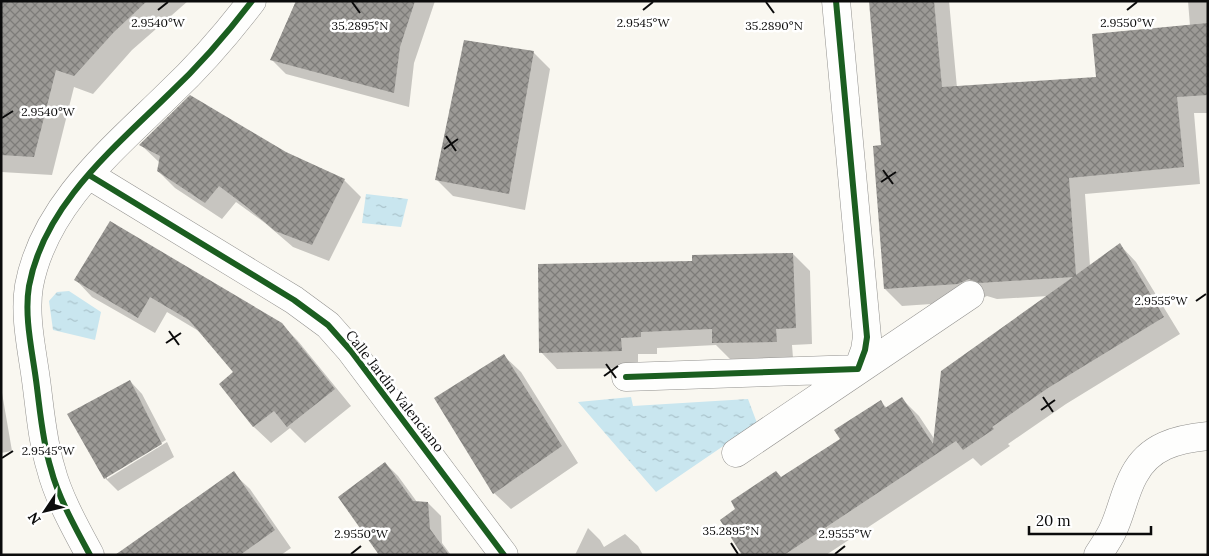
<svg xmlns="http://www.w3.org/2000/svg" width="1209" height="556" font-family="Lora,serif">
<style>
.water{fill:url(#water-ripples)}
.shadow{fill:#0003}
.building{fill:url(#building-cross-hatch)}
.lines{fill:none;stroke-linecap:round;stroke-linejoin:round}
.minor-casing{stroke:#92918e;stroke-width:29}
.minor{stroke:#fefefd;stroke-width:28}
.cycleway-casing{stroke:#fff;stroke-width:9}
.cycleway{stroke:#1b5e20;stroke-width:6}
.ticks{fill:none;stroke:#0b0b0b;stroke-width:2}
.labels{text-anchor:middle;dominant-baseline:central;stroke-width:5;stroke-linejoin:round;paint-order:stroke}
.street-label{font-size:14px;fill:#0b0b0b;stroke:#fff}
.ticks-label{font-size:12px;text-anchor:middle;fill:#0b0b0b;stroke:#fff;stroke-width:5;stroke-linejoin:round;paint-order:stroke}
</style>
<defs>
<pattern id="water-ripples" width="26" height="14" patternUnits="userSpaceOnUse" patternTransform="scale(1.25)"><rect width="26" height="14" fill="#c9e6ef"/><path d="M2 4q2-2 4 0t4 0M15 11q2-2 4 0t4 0" fill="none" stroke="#abc4cc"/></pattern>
<pattern id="building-cross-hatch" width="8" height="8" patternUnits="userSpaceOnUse" patternTransform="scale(1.25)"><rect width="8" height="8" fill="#9c9a96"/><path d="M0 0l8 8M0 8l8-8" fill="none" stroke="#7d7c79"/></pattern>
</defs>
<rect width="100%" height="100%" fill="#f9f7f0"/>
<path class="water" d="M366 194 408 199 401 227 362 223Z
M69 291 101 312 95 340 53 330 49 301 57 292Z
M631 397 633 406 748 399 757 423 656 492 578 402Z"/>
<path class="shadow" d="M1 1H188L132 50 93 94 74 87 52 175 1 172Z
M296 1H435L414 63 409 107 286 74 271 59Z
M870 1H949L957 88 1098 79 1190 26 1188 1H1208V113H1194L1200 184 1085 194 1090 266 1120 245 1136 262 1180 334 1066 404 1008 444 1010 446 981 466 973 458 826 555H745L782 478 842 439 880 401 887 408 902 399 919 416 935 440 1048 296 997 299 987 296 975 301 902 306 885 289 882 146Z
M533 52 550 69 525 210 453 196 437 180Z
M141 145 286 153 344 180 361 197 329 261 293 247 265 223 236 202 222 219 175 188 158 171 160 163Z
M793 254 810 271 812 344 792 345 793 358 730 359 716 345 657 348V354H638V368L557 369 541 352 693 262Z
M76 280 281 324 298 341 351 406 305 443 290 428 271 443 254 427 221 384 235 372 202 333 167 312 155 333 92 297Z
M504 356 521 372 578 463 511 509 494 493Z
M130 381 142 394 166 440 107 476V479L167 442 174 457 118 491 105 478Z
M1 387 12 451 1 453Z
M385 463 398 476 417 502 428 503 441 516 442 543 451 555H398Z
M233 473 250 489 291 548 281 555H143Z
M588 528 600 540 604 547 625 534 638 546 643 555H575Z"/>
<path class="building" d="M1 1H147L114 32 74 76 56 70 34 157 1 155Z
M296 1H415L400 47 394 93 270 60Z
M869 1H934L942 87 1096 77 1092 34 1208 23V95L1177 97 1184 167 1069 178 1076 275 1120 243 1164 317 1048 388 992 427 994 429 963 450 956 441 784 555H742L720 520 735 509 731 501 776 471 781 477 840 439 834 430 881 400 885 408 902 397 933 444 941 371 1073 277 979 283 969 279 958 284 884 289 873 146 881 145Z
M464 40 534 51 509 194 435 180Z
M190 95 286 152 345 179 312 245 275 231 247 207 219 186 205 203 157 171 160 156 139 145Z
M110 221 282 323 335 389 287 427 274 411 253 427 219 384 233 372 189 320 150 297 138 318 74 280Z
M793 253 796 328 776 329 777 342 712 343V329L641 332V337L621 338 622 351 539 353 538 264 692 261V255Z
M504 354 562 446 493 494 434 398Z
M130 380 162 444 104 479 67 414Z
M385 462 413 501 428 502 430 529 449 555H379L338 497Z
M234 471 275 530 240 555H115Z"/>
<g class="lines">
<g class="minor-casing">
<path id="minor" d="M89 175 294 300 328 325 351 351 504 555
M626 377 858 369 865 350 867 337 836 1
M736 453 970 295
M90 555C76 529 58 497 51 469 42 440 40 409 36 380 32 350 24 316 29 286 44 205 113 149 169 94 200 65 226 35 252 1
M1098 555C1103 547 1108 540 1112 532 1121 514 1124 493 1134 475 1149 446 1177 439 1208 436"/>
</g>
<use href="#minor" class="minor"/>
<g class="cycleway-casing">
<path id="cycleway" d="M89 175 294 300 328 325 351 351 504 555
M626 377 858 369 865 350 867 337 836 1
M90 555C76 529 58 497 51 469 42 440 40 409 36 380 32 350 24 316 29 286 44 205 113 149 169 94 200 65 226 35 252 1"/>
</g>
<use href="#cycleway" class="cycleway"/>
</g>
<path class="ticks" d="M352 2 360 13M766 2 774 13M158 10 168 2M643 10 653 2M1127 10 1137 2M2 118 13 111M446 136 456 151M444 149 458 139M883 170 893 184M881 182 896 172M1196 301 1206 294M169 331 179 345M166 343 181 333M606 364 616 378M604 376 618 366M1043 397 1053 412M1041 410 1055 400M2 458 13 451M731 543 738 554M351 554 361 546M835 554 845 546"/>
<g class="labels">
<g class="street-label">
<text transform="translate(395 391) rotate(52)">Calle Jardín Valenciano</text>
</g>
</g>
<g class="ticks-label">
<text x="158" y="27">2.9540°W</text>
<text x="643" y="27">2.9545°W</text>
<text x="1127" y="27">2.9550°W</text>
<text x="360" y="30">35.2895°N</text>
<text x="774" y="30">35.2890°N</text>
<text x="48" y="116">2.9540°W</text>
<text x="1161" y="305">2.9555°W</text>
<text x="48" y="455">2.9545°W</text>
<text x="731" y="535">35.2895°N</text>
<text x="361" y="538">2.9550°W</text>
<text x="845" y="538">2.9555°W</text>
</g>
<rect width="1209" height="556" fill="none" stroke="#0b0b0b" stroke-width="5"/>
<g transform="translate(45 511) rotate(235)" stroke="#ffffff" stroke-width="4" paint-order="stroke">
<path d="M0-4L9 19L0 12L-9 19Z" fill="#0b0b0b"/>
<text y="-8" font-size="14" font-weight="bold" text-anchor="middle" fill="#0b0b0b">N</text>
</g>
<path d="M1029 526v8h122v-8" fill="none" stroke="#0b0b0b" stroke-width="2.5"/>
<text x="1036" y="526" font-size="15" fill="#0b0b0b" stroke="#ffffff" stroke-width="4" paint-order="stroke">20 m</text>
</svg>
